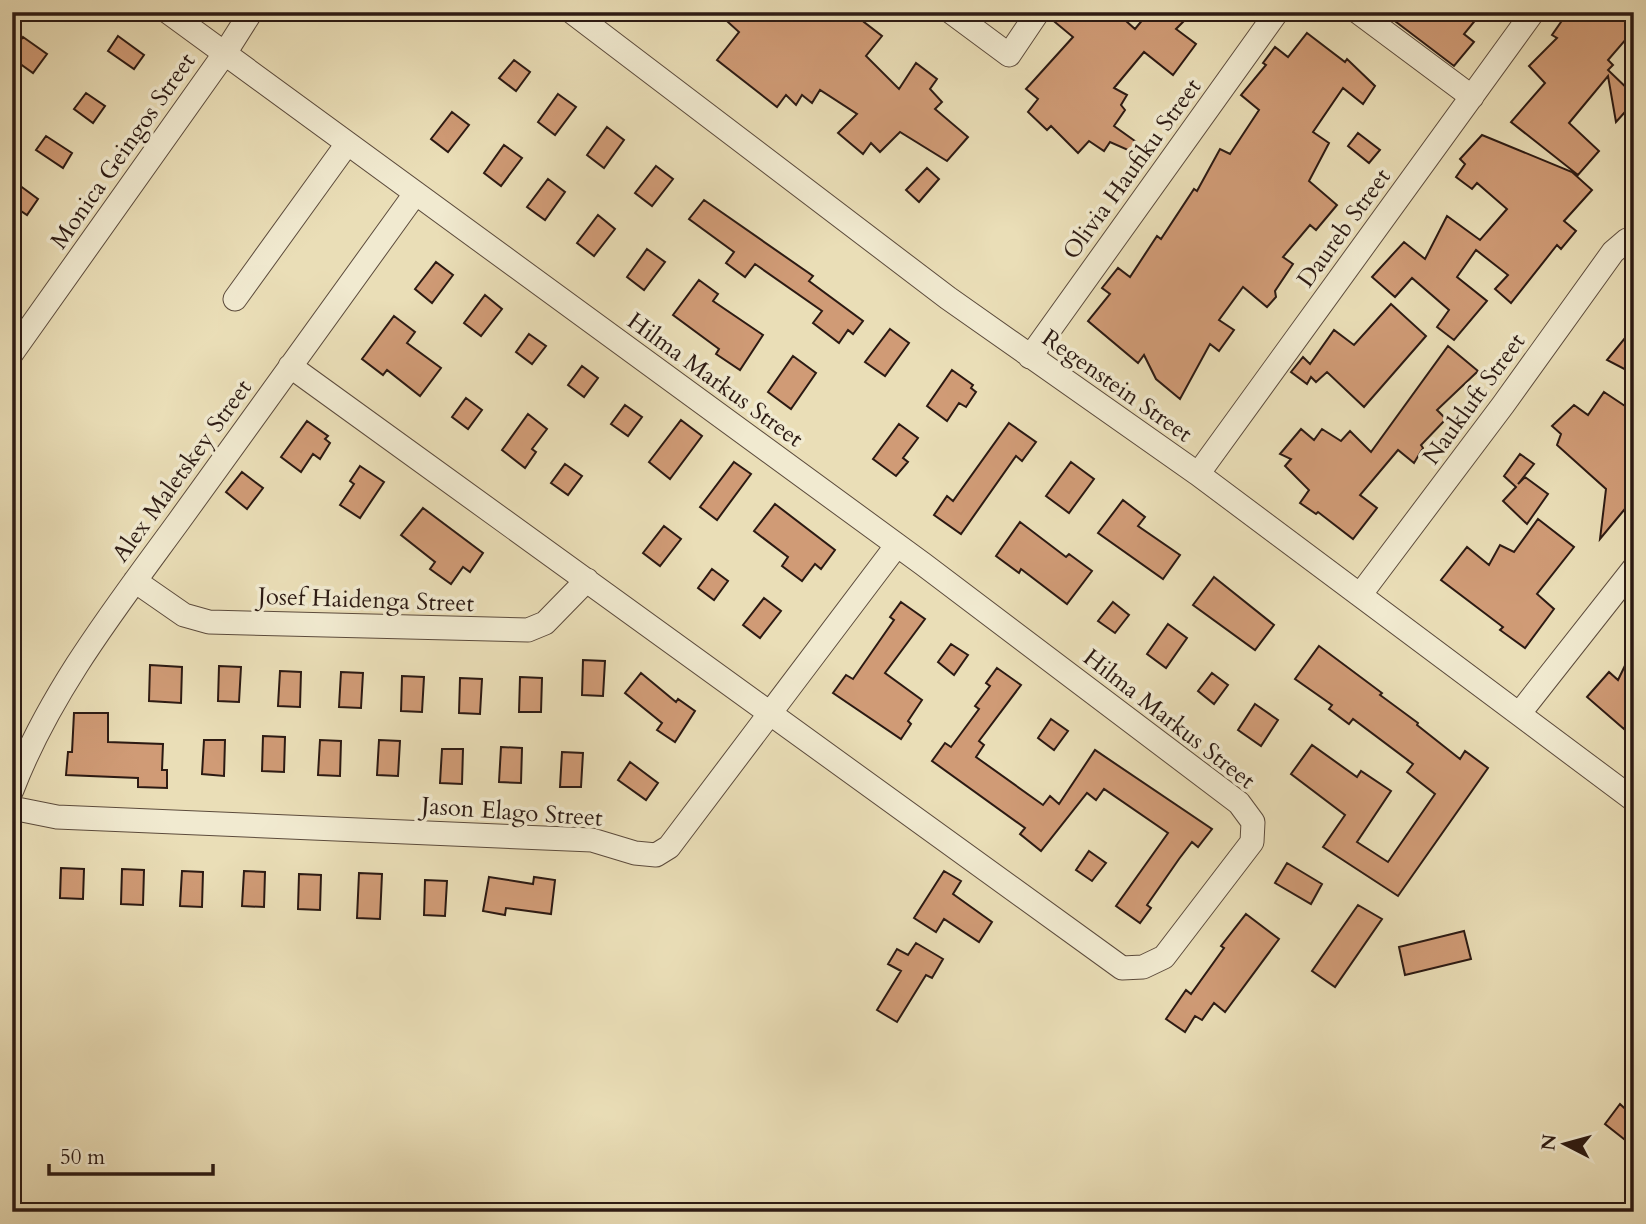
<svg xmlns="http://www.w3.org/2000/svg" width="1646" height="1224" font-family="Cardo,serif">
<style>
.building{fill:#d09b76;stroke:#2c1a13;stroke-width:2}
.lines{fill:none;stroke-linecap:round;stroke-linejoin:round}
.minor-casing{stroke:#5c4b3c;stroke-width:25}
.minor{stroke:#f1ead0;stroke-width:23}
.labels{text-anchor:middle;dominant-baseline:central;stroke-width:7;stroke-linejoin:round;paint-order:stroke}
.street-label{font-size:24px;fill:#2c1a13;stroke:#f1ead0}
</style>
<rect width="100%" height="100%" fill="#eadeb7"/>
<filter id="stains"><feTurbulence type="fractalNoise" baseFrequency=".00286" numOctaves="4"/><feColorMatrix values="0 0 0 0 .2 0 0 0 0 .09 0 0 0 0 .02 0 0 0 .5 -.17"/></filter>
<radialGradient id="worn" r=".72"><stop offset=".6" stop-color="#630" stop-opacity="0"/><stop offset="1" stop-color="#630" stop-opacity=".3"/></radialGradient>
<path class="building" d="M717 12H872L864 22 882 36 866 56 899 89 916 63 937 79 930 89 942 102 935 109 968 137 947 161 900 132 880 152 871 143 863 154 838 133 857 114 820 90 812 103 802 95 796 105 786 95 777 107 717 60 739 32Z
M1052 12H1116L1135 29 1149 12H1193L1176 29 1196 44 1173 75 1144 52 1114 88 1127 95 1121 105 1125 110 1114 126 1149 151 1146 158 1110 142 1104 151 1089 141 1078 153 1051 126 1047 130 1028 112 1038 99 1026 89 1073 37 1050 18Z
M1383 12H1482L1464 34 1474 42 1454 66Z
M1568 12H1634V30L1608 60 1613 65 1608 70 1634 95V102L1616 122 1608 76 1569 123 1599 151 1578 175 1511 122 1545 83 1529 66 1557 38 1552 35Z
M1307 33 1345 62 1347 59 1375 86 1363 104 1343 88 1313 132 1329 143 1309 181 1337 205 1316 230 1310 225 1283 257 1293 264 1275 291 1276 297 1267 307 1243 287 1219 320 1234 330 1219 351 1210 344 1180 399 1156 379 1144 355 1138 363 1088 321 1110 294 1102 288 1118 268 1130 277 1157 236 1161 239 1194 189 1197 191 1220 149 1230 154 1259 110 1241 95 1266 65 1263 63 1275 47 1288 57Z
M118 36 144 55 134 69 108 51Z
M23 37 47 54 33 73 12 58V52Z
M514 60 530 72 516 91 499 78Z
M86 93 105 106 93 123 74 109Z
M558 94 576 107 555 135 538 122Z
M452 112 469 125 448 152 431 139Z
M607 127 624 140 604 168 587 155Z
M1358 133 1380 150 1369 163 1348 146Z
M1482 135 1572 172 1592 190 1564 221 1576 231 1561 249 1557 245 1511 303 1495 289 1508 275 1476 250 1457 277 1487 301 1454 340 1437 327 1449 310 1412 278 1395 297 1372 277 1404 242 1425 259 1447 216 1480 240 1507 209 1477 183 1472 189 1456 177 1465 164 1460 159Z
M46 136 72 153 63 168 36 150Z
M504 145 522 158 501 186 484 173Z
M656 166 673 179 652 206 635 193Z
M927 168 939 179 919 202 906 190Z
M548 179 565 192 545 220 527 207Z
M19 185 38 199 27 215 12 205V195Z
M704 200 813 276 809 281 863 321 853 334 848 330 839 343 813 323 822 311 755 264 745 277 726 263 734 252 689 219Z
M598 215 615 229 594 256 577 243Z
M647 249 665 262 644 290 627 277Z
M436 262 453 275 432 303 415 289Z
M699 280 718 294 713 301 763 335 740 370 716 354 719 349 673 315Z
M485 295 502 309 481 336 464 323Z
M1391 304 1426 336 1364 407 1327 372 1316 382 1311 377 1307 384 1291 372 1303 357 1310 364 1334 330 1354 345Z
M394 316 415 332 407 343 441 368 420 396 387 370 383 375 362 359Z
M1634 327V374L1607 360Z
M890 329 909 343 885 376 865 362Z
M529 334 546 346 532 364 516 352Z
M1448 346 1478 371 1437 410 1446 419 1421 445 1423 448 1414 463 1398 450 1360 495 1377 508 1353 539 1318 512 1316 514 1300 503 1309 490 1285 466 1291 459 1280 454 1301 429 1314 440 1322 429 1341 441 1350 431 1371 452Z
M793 356 816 373 791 409 768 392Z
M582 366 598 378 584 397 568 385Z
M952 370 973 385 971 388 976 392 966 407 959 403 947 421 927 406Z
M1604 392 1634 412V504L1626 513 1624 510 1600 539 1606 489 1557 445 1561 434 1552 426 1574 405 1588 415Z
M466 398 482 410 468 429 452 417Z
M625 405 642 417 628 436 611 424Z
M528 414 547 429 532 449 536 452 525 468 502 450Z
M681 420 702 436 670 479 649 462Z
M307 421 328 436 325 439 330 443 320 459 313 454 301 472 281 457Z
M1009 423 1036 442 1022 461 1016 456 961 534 934 515 947 496 953 501Z
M899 424 918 438 903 458 908 462 896 476 873 459Z
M1520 454 1534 464 1518 484 1525 477 1548 494 1527 524 1503 501 1516 487 1504 476Z
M734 462 751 474 717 520 700 507Z
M1071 462 1094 479 1069 513 1046 496Z
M565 464 582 476 568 495 551 483Z
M360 466 384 482 360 518 340 505 354 484 350 481Z
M242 472 263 488 247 509 226 492Z
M1123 500 1145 517 1138 526 1180 555 1163 579 1098 533Z
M775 504 835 550 821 569 815 564 802 581 782 566 788 557 754 531Z
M423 508 483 553 470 572 463 567 451 584 430 569 435 562 401 535Z
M1538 519 1574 547 1537 594 1554 609 1525 648 1500 630 1503 627 1441 580 1467 547 1489 565 1500 545 1514 552Z
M1020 522 1066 557 1069 554 1092 571 1067 604 1021 569 1019 573 996 556Z
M664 526 681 539 660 566 643 553Z
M712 569 728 581 714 600 698 588Z
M1214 577 1274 625 1255 650 1193 605Z
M764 598 781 611 760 638 743 625Z
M901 602 925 619 885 673 922 700 908 721 911 724 901 739 833 693 846 675 853 679 894 620 890 617Z
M1113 602 1129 615 1115 633 1098 621Z
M1168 624 1187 638 1166 668 1147 654Z
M951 644 968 655 954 675 938 662Z
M1319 646 1382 693 1380 695 1418 723 1417 725 1460 759 1465 751 1488 768 1398 896 1323 847 1345 815 1291 774 1312 745 1357 777 1361 771 1391 791 1357 842 1388 862 1435 794 1407 772 1413 764 1353 719 1349 724 1329 709 1332 705 1295 679Z
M1634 647V715L1624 729 1587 697 1609 672 1618 680Z
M583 660 605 661 603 696 582 695Z
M150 665 182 667 181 703 149 701Z
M219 666 241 667 239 702 218 701Z
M997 668 1021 685 979 741 984 745 976 757 1043 805 1050 796 1059 804 1095 750 1212 829 1198 847 1192 842 1179 859 1147 905 1151 908 1140 923 1116 906 1168 833 1104 789 1096 800 1087 793 1041 851 1020 834 1025 828 932 761 945 743 951 747 979 709 975 706 990 686 986 683Z
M280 671 301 672 300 707 278 706Z
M341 672 363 673 361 708 339 707Z
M641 673 676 702 678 699 695 711 675 742 657 730 662 723 625 693Z
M1212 673 1228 685 1214 704 1198 691Z
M402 676 424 677 422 712 401 711Z
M520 677 542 678 541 712H519Z
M460 678 482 679 480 714 459 713Z
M1255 704 1278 720 1261 746 1238 730Z
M74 713H108V742L163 744 162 770H167V788L138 787V778L66 775 68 752H72Z
M1051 719 1068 731 1054 750 1038 738Z
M263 736 285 737 284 772 262 771Z
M204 740H225L224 776 202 774Z
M320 740 341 741 340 776 318 775Z
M379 740 400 741 398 776 377 775Z
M501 747 522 748 521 783 499 782Z
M442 749H463L462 784 440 783Z
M562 752 583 753 581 787H560Z
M630 762 658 783 646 800 618 780Z
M1089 851 1106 863 1092 881 1076 870Z
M1287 863 1322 884 1311 904 1275 883Z
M61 868 84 869 83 899 60 898Z
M122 869 144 870 143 905 121 904Z
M182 871 203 872 202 907 180 906Z
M244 871 265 872 264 907 242 906Z
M944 871 961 881 953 894 992 922 979 942 944 919 936 932 914 918Z
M359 873 382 874 380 919 357 918Z
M299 874 321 875 320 910 298 909Z
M489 877 533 884 534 877 555 880 551 914 506 908 505 915 483 911Z
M425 880 447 881 445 916 424 915Z
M1358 905 1382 919 1335 987 1312 971Z
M1246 914 1279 939 1225 1012 1214 1003 1202 1020 1195 1016 1185 1032 1166 1019 1186 990 1191 994 1224 948 1221 946Z
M1464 931 1471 959 1405 975 1399 947Z
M916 943 943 959 932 978 926 975 897 1022 877 1010 901 971 888 964 897 949 908 955Z
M1620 1104 1634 1117V1147L1605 1124Z"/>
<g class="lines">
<g class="minor-casing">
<path id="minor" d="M168 12 923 564 1239 803 1253 822 1252 842 1164 957 1143 967 1122 968 290 366
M572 12 948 298 1198 474 1634 800
M951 12 1009 55 1038 12
M1358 12 1472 97
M235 299 347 144
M12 353 225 53 251 12
M1030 357 1277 12
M1198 474 1533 12
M135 581 184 615 209 622 528 630 545 623 587 580
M1360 595 1503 405 1613 252 1627 240 1634 239
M1519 714 1634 568
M12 790C50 691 117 606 179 521 257 412 336 303 415 194
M12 808 57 817 592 840 635 853 656 855 669 847 897 545"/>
</g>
<use href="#minor" class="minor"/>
</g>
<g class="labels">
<g class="street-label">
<text transform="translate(123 151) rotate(-55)">Monica Geingos Street</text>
<text transform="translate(1132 169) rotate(-54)">Olivia Haufiku Street</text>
<text transform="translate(1344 228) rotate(-54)">Daureb Street</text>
<text transform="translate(715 380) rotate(36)">Hilma Markus Street</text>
<text transform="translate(1117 386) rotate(35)">Regenstein Street</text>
<text transform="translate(1474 399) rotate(-54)">Naukluft Street</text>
<text transform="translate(182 471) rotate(-54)">Alex Maletskey Street</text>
<text transform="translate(366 600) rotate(2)">Josef Haidenga Street</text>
<text transform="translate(1169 719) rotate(38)">Hilma Markus Street</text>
<text transform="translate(512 812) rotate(4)">Jason Elago Street</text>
</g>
</g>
<rect width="1646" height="1224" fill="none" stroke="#eadeb7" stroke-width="42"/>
<rect x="14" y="14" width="1618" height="1196" fill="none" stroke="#2c1a13" stroke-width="3.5"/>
<rect x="21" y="21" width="1604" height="1182" fill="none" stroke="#2c1a13" stroke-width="2"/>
<g transform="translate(1565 1144) rotate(276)" stroke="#f1ead0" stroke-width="5" paint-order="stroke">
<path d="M0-5L12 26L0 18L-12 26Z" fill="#2c1a13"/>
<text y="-10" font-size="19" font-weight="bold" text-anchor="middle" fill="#2c1a13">N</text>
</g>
<path d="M49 1164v10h164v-10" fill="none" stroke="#2c1a13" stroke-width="3.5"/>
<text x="60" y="1164" font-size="21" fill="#2c1a13" stroke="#f1ead0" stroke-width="5" paint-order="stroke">50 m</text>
<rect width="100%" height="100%" filter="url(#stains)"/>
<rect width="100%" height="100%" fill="url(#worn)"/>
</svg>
